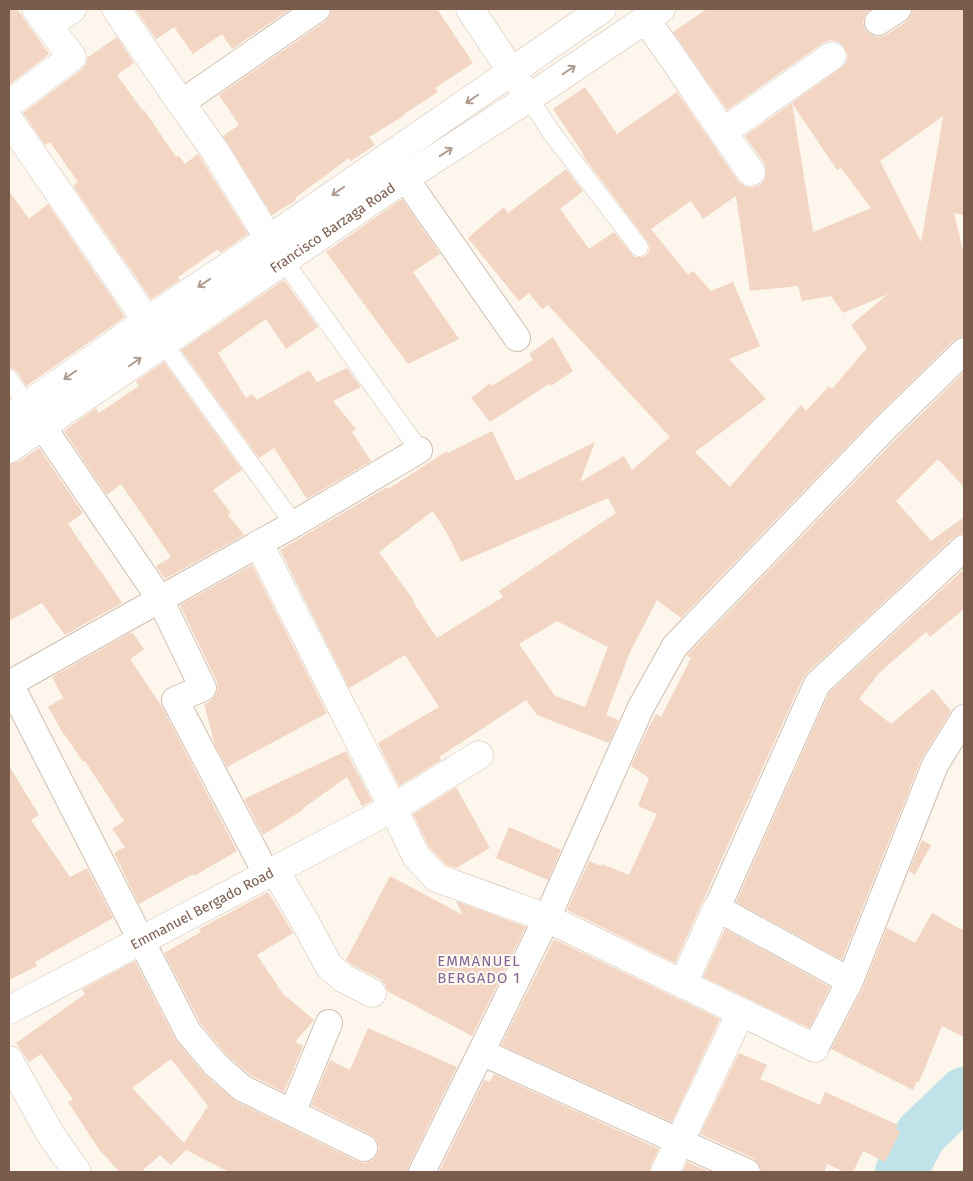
<svg xmlns="http://www.w3.org/2000/svg" width="973" height="1181" font-family="'Fira Sans',sans-serif">
<style>
.lines{fill:none;stroke-linecap:round;stroke-linejoin:round}
.river{stroke:#bfe3e8;stroke-width:52}
.building{fill:#f3d5c3;fill-rule:evenodd}
.service-casing{stroke:#d1beb0;stroke-width:19}
.pedestrian-casing{stroke:#d1beb0;stroke-width:28}
.minor-casing{stroke:#d1beb0;stroke-width:29}
.tertiary-casing{stroke:#d1beb0;stroke-width:29}
.service{stroke:#fff;stroke-width:18}
.pedestrian{stroke:#fff;stroke-width:26}
.minor{stroke:#fff;stroke-width:28}
.tertiary{stroke:#fff;stroke-width:28}
.oneway{stroke:#af9d94}
.labels{text-anchor:middle;dominant-baseline:central;stroke-width:4;stroke-linejoin:round;paint-order:stroke}
.street-label{font-size:14px;fill:#7a5c4d;stroke:#fffaf3}
.neighbourhood-label{font-size:15px;letter-spacing:1px;fill:#846695;stroke:#fffaf3}
</style>
<rect width="100%" height="100%" fill="#fdf6ec"/>
<g class="lines">
<path class="river" d="M901 1172 921 1134 964 1093"/>
</g>
<path class="building" d="M9 9H17L49 54 9 85Z
M135 9H291L232 49 222 34 193 54 174 27 156 39Z
M332 9H437L473 63 435 88 438 92 404 114 405 115 369 137 375 145 351 161 349 158 295 198 296 200 272 215 223 136 239 125 219 95 326 21 330 16Z
M707 9H871L865 15 863 23 866 31 871 35 878 37 886 35 906 22 911 16 913 9H964V215L954 213 964 255V336L960 337 954 340 876 416 681 618 657 600 630 652 606 715 619 720 609 743 537 715 526 700 439 757 441 760 399 786 378 743 439 707 405 655 349 688 280 550 387 487 388 489 447 451 448 453 492 431 516 481 595 442 580 482 624 456 632 470 670 437 548 305 542 309 529 293 519 301 468 238 504 207 508 213 566 169 583 191 560 209 589 249 614 232 631 253 634 257H641L645 256 649 252 650 246 647 241 583 156 584 155 553 109 585 87 617 134 677 92 738 181 744 186 752 188 760 185 765 179 766 170 764 163 745 136 792 103 813 232 871 208 841 168 837 170 792 103 841 68 846 63 848 55 844 47 839 42 831 40 823 43 727 110 673 32ZM943 116 938 147 921 242 880 161ZM736 196 750 291 798 286 802 301 831 296 843 313 888 294 851 325 867 348 832 389 829 386 806 411 801 405 730 487 695 452 766 399 729 359 760 346 733 282 711 291 693 271 688 275 651 229 691 201 703 219ZM608 498 616 513 499 591 503 597 437 638 413 602 414 601 379 552 433 511 447 533 461 562ZM557 621 608 647 585 707 555 696 519 644Z
M117 37 134 63 117 75 143 111 144 110 176 157 178 155 185 164 198 154 248 234 220 253 218 249 178 277 180 280 151 299 73 186 78 182 50 142 45 145 23 113 81 70 86 64 87 58Z
M9 191 29 219 48 204 125 317 26 386 18 373 13 369 9 368Z
M402 199 440 254 413 272 459 339 408 364 326 252Z
M284 280 318 327 286 349 266 319 218 353 246 398 252 394 257 400 309 370 317 382 347 368 361 387 333 401 356 429 352 432 371 461 307 499 274 448 259 458 181 350Z
M553 337 573 371 551 386 549 384 490 422 471 398 490 383 492 386 533 360 529 354Z
M164 362 242 470 213 490 231 513 228 515 244 535 165 579 156 566 171 557 121 484 107 495 64 431 96 408 99 413 139 386 136 381Z
M964 372V487L938 459 896 501 931 541 964 517V533L960 534 954 537 807 673 803 678 675 963 567 910 589 861 601 866 602 864 629 875 657 814 638 806 649 778 631 766 648 729 656 714 661 717 691 658 687 656V655L897 438Z
M39 448 83 513 68 524 100 571H101L122 603 65 635 42 603 9 621V464L18 462Z
M252 565 327 713 227 767 215 745 204 704 209 702 215 696 218 689 217 682 180 605Z
M962 571 964 573V609L930 637 926 632 879 673 859 699 891 724 933 689 951 711 921 760 842 960 736 902 829 693Z
M132 632 144 649 130 659 162 707 237 851 194 876 193 874 139 904 114 853 125 847 112 829 124 821 85 761 83 762 65 735H64L48 707 63 698 52 677Z
M346 751 372 801 362 806 347 777 302 809 303 810 263 835 244 799Z
M9 766 39 815 31 820 70 877 87 868 113 918 35 962 37 966 9 980Z
M456 787 490 848 456 868 446 865 429 847 413 814Z
M509 827 561 850 548 880 496 858Z
M922 840 931 845 915 875 909 871Z
M390 876 463 915 456 901 526 927 472 1036 387 991 385 984 380 979 352 965 346 960Z
M268 892 293 933 257 955 283 994 314 1020 295 1042 303 1046 284 1092 250 1075 226 1054 201 1024 164 953 201 932 199 929Z
M932 913 964 931V1037L942 1026 919 1082 917 1081 913 1090 831 1049 863 988 887 928 915 943Z
M725 929 830 987 809 1028 703 977Z
M554 939 720 1019 672 1122 501 1045Z
M135 961 175 1039 205 1075 235 1101 357 1161 365 1163 372 1161 377 1155 379 1147 376 1139 371 1135 311 1105 330 1060 350 1070 368 1028 457 1067 409 1165 407 1172H229L186 1150 171 1165 160 1155 141 1172H120L100 1151 68 1102 73 1099 41 1054 29 1062 16 1043 85 994 82 989ZM171 1059 208 1106 184 1143 132 1088Z
M739 1053 767 1065 760 1079 820 1105 825 1092 898 1125 896 1129 900 1132 885 1162 863 1151 853 1172H845L827 1164 824 1172H762L759 1164 753 1158 700 1134Z
M494 1074 659 1149 651 1165 650 1172H439L484 1080 490 1082Z
M687 1162 706 1170 705 1172H682Z"/>
<g class="lines">
<g class="service-casing">
<path id="service" d="M529 98 551 132 639 247
M284 261 419 450
M163 343 294 524
M9 379 27 406"/>
</g>
<g class="pedestrian-casing">
<path id="pedestrian" d="M878 22 898 9
M181 103 317 9
M405 178 517 338
M43 427 160 599 203 688 175 700 267 875
M9 684 294 524 419 450
M10 684 188 1032 215 1064 242 1088 364 1148
M850 981 717 908 817 684 964 548
M815 1048 850 981 935 765 964 718
M481 1052 747 1172
M292 1113 329 1023
M422 1172 547 918 641 707 675 646 886 427 964 351"/>
</g>
<g class="minor-casing">
<g id="minor">
<path d="M116 9 181 103 215 151 269 239"/>
<path d="M470 9 529 98"/>
<path d="M645 19C682 69 715 122 751 172"/>
<path d="M48 25 72 9"/>
<path d="M9 104 72 57 36 9"/>
<path d="M9 120 147 321"/>
<path d="M723 132 832 56"/>
<path d="M259 544 393 808 416 856 437 878 547 918 815 1048"/>
<path d="M275 871 303 918 329 966 343 978 372 993"/>
<path d="M683 984 717 908"/>
<path id="s1" d="M9 1010 393 808 479 755"/>
<path d="M665 1172 741 1012"/>
</g>
</g>
<g class="tertiary-casing">
<g id="tertiary">
<path d="M9 418 147 321 269 239 602 9"/>
<path id="s2" d="M9 449 405 178 529 98 661 9"/>
<path d="M9 1060 51 1135 77 1172"/>
</g>
</g>
<use href="#service" class="service"/>
<use href="#pedestrian" class="pedestrian"/>
<use href="#minor" class="minor"/>
<use href="#tertiary" class="tertiary"/>
</g>
<defs><path id="oneway-shaft" d="M-6 0H5M1.5-3L5.5 0L1.5 3" fill="none" stroke-width="1.6" stroke-linecap="round" stroke-linejoin="round" transform="scale(1.25)"/></defs>
<g class="oneway">
<use href="#oneway-shaft" transform="translate(569 70) rotate(-34)"/>
<use href="#oneway-shaft" transform="translate(472 99) rotate(145)"/>
<use href="#oneway-shaft" transform="translate(446 152) rotate(-33)"/>
<use href="#oneway-shaft" transform="translate(338 191) rotate(145)"/>
<use href="#oneway-shaft" transform="translate(204 283) rotate(146)"/>
<use href="#oneway-shaft" transform="translate(135 362) rotate(-35)"/>
<use href="#oneway-shaft" transform="translate(70 375) rotate(145)"/>
</g>
<g class="labels">
<g class="street-label">
<text stroke="none"><textPath href="#s2" startOffset="392">Francisco Barzaga Road</textPath></text>
<text stroke="none"><textPath href="#s1" startOffset="218">Emmanuel Bergado Road</textPath></text>
</g>
<g class="neighbourhood-label">
<text x="479" y="961">EMMANUEL<tspan x="479" dy="17">BERGADO 1</tspan></text>
</g>
</g>
<rect width="973" height="1181" fill="none" stroke="#7a5c4d" stroke-width="20"/>
</svg>
